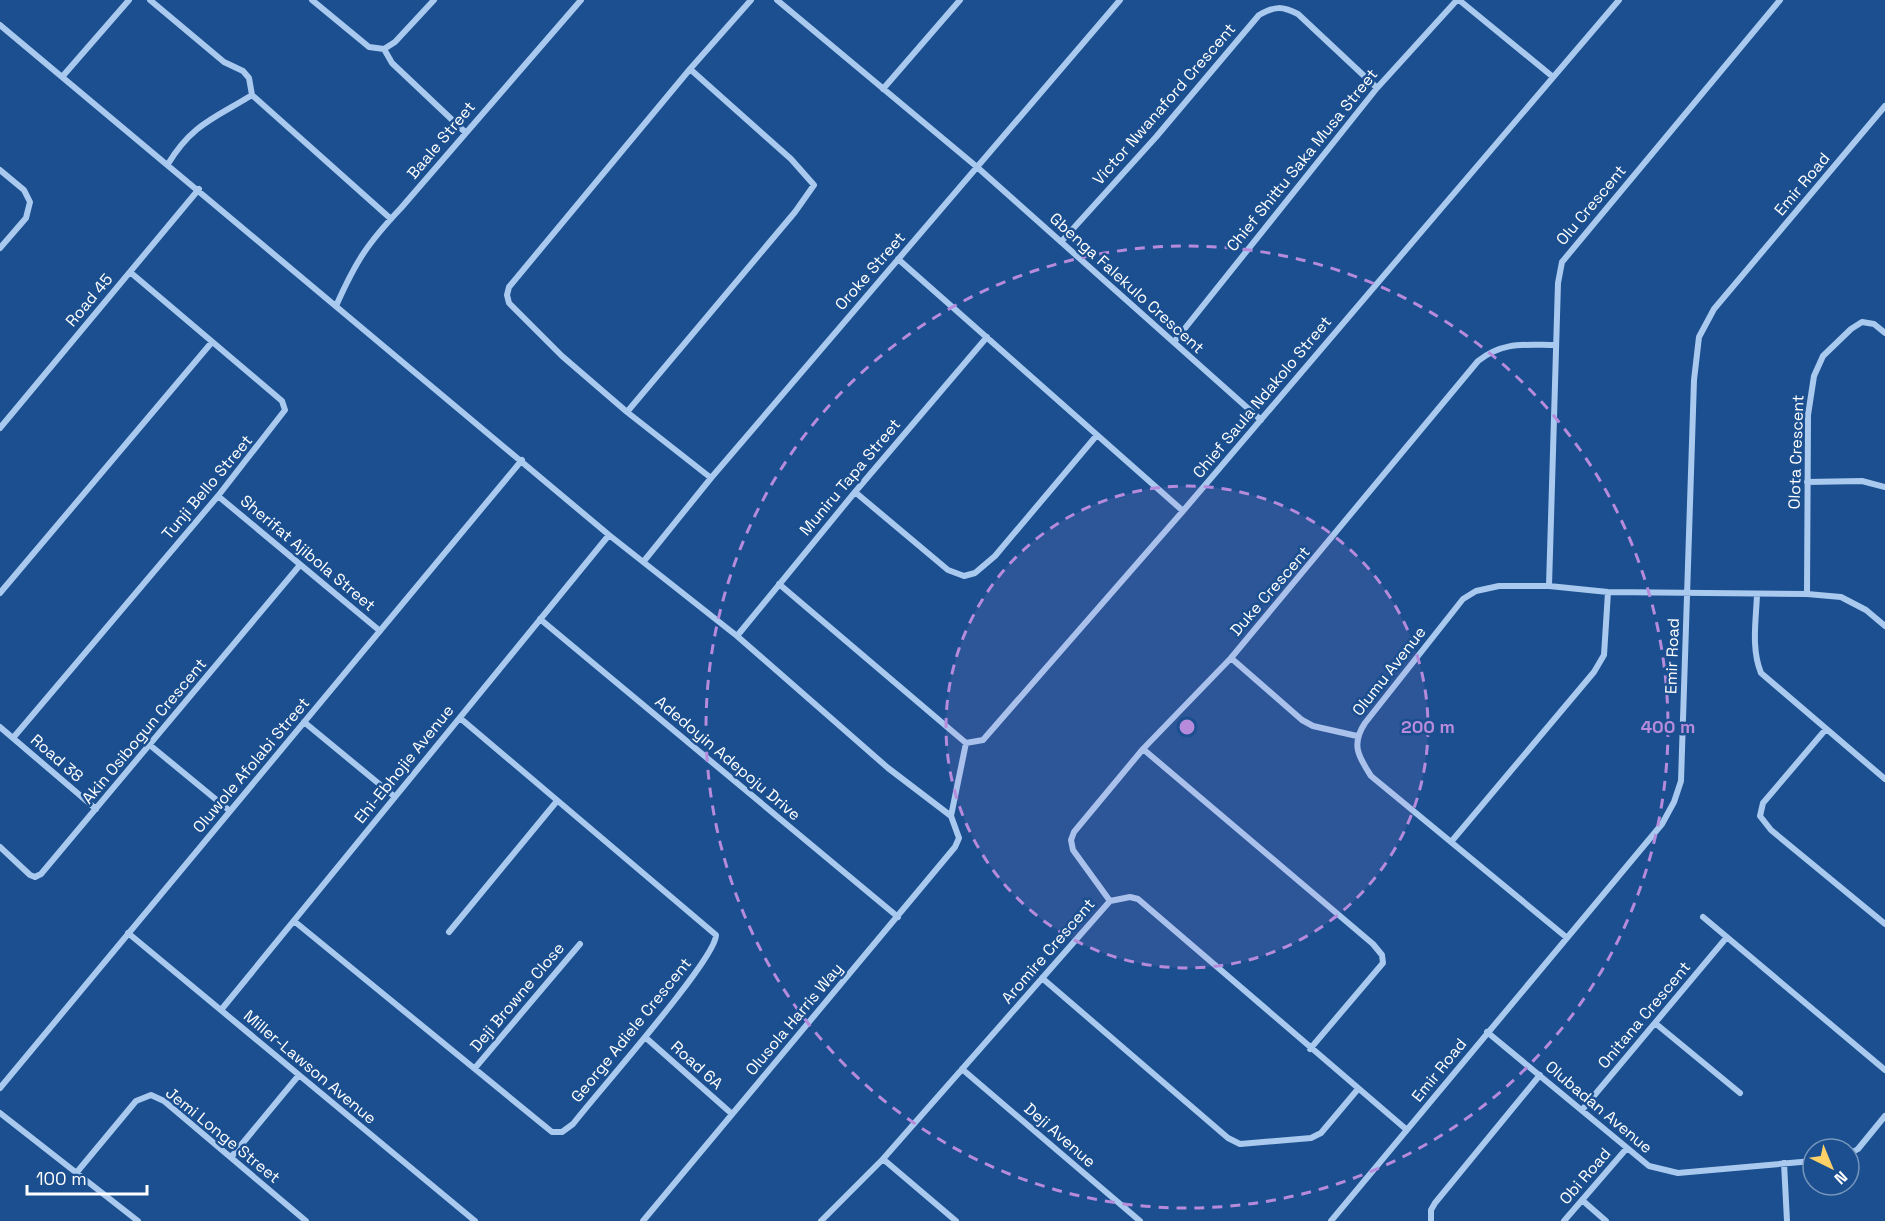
<svg xmlns="http://www.w3.org/2000/svg" width="1885" height="1221" font-family="'Space Grotesk',sans-serif">
<style>
.lines{fill:none;stroke-linecap:round;stroke-linejoin:round}
.minor{stroke:#a9c9ee;stroke-width:6}
.ring{fill:none;stroke:#b68bdc;stroke-width:3;stroke-dasharray:10 8}
.labels{text-anchor:middle;dominant-baseline:central;stroke-width:5;stroke-linejoin:round;paint-order:stroke}
.street-label{font-size:16px;fill:#fff;stroke:#1b4f8f}
.centre{fill:#b68bdc;stroke:#1b4f8f;stroke-width:3}
.ring-label{font-size:18px;text-anchor:middle;font-weight:bold;fill:#b68bdc;stroke:#1b4f8f;stroke-width:5;stroke-linejoin:round;paint-order:stroke}
</style>
<rect width="100%" height="100%" fill="#1b4f8f"/>
<g class="lines">
<path class="minor" d="M150 0 224 62 243 71 249 78 252 95
M312 0 369 47 384 49 395 42 434 0
M777 0 977 167 1261 420
M1459 0 1553 77
M0 25 609 535 737 636 888 768 951 816 959 838 955 847 643 1221
M384 49 392 63 465 132
M690 69 791 159 814 185 795 212 627 412 711 478
M62 77 129 0
M883 89 960 0
M168 164C192 124 215 118 252 95L391 219
M0 170 24 190 30 202 26 218 0 248
M1061 242 1156 137 1259 15C1275 6 1282 6 1298 14L1377 88
M898 259 1183 511
M336 306C356 261 367 244 401 208L581 0
M1174 342 1377 88 1457 0
M627 412 562 356 509 303 507 295 509 287 690 69 751 0
M0 428 199 189
M1807 482 1862 481 1885 487
M855 492 948 570 964 576 975 573 995 556 1097 435
M218 496 380 631
M644 561 711 478 1120 0
M779 584 966 743
M1549 586 1558 283 1562 262 1780 0
M0 593 212 342
M1807 594 1808 415 1814 376 1823 356 1851 329 1862 322 1874 324 1885 333
M1757 595C1756 620 1751 649 1761 673L1885 779
M540 619 898 917
M737 636 855 492 987 337
M1231 658 1302 720 1313 726 1357 736
M304 722 395 797
M0 727 96 809
M1826 729 1763 803 1760 816 1771 830 1885 924
M13 738 218 496 285 410 282 401 275 395 130 272
M151 746 230 811
M1143 749 1373 944 1382 955 1383 963 1310 1049
M951 816 966 743 983 740 1183 511 1619 0
M1451 842 1594 672 1604 655 1608 592
M0 847 30 875 35 877 41 874 300 565
M1110 901 1073 850 1071 840 1074 832 1143 749 1231 658 1478 361C1503 341 1525 345 1555 345
M1703 917 1885 1070
M294 921 552 1132H562L573 1124C595 1095 717 958 716 935L460 718
M449 932 557 801
M128 933 475 1221
M1566 937 1371 776C1358 756 1351 744 1365 723L1463 599 1476 591 1499 586H1549L1608 592 1807 594 1841 597 1866 610 1885 626
M1042 978 1228 1138 1240 1144 1311 1138 1321 1133 1358 1089
M221 1010 609 535
M1655 1023 1740 1093
M1487 1032 1649 1166 1678 1173 1813 1161
M645 1037 732 1114
M475 1068 580 944
M962 1069 1140 1221
M0 1088 522 460
M1582 1110 1727 937
M0 1113 138 1221
M1849 1154 1858 1149 1885 1116
M232 1156 299 1075
M883 1159 956 1221
M1784 1163 1787 1221
M77 1172 136 1101 151 1095 164 1101 306 1221
M1582 1200 1606 1221
M821 1221 883 1159 1110 901 1130 897 1138 899 1407 1130
M1331 1221 1662 824 1674 802 1681 781 1694 380 1699 337 1714 309 1885 106
M1431 1221V1210L1435 1203 1540 1075
M1564 1221 1627 1148"/>
</g>
<circle cx="1187" cy="727" r="241" fill="#b68bdc" fill-opacity=".12"/>
<g class="ring">
<circle cx="1187" cy="727" r="241"/>
<circle cx="1187" cy="727" r="481"/>
</g>
<g class="labels">
<g class="street-label">
<text transform="translate(1164 104) rotate(-49)">Victor Nwanaford Crescent</text>
<text transform="translate(441 140) rotate(-50)">Baale Street</text>
<text transform="translate(1302 160) rotate(-51)">Chief Shittu Saka Musa Street</text>
<text transform="translate(1802 184) rotate(-50)">Emir Road</text>
<text transform="translate(1591 205) rotate(-50)">Olu Crescent</text>
<text transform="translate(870 271) rotate(-49)">Oroke Street</text>
<text transform="translate(1127 283) rotate(42)">Gbenga Falekulo Crescent</text>
<text transform="translate(89 300) rotate(-50)">Road 45</text>
<text transform="translate(1262 397) rotate(-50)">Chief Saula Ndakolo Street</text>
<text transform="translate(1796 452) rotate(-88)">Olota Crescent</text>
<text transform="translate(850 477) rotate(-50)">Muniru Tapa Street</text>
<text transform="translate(207 487) rotate(-50)">Tunji Bello Street</text>
<text transform="translate(308 553) rotate(40)">Sherifat Ajibola Street</text>
<text transform="translate(1270 591) rotate(-49)">Duke Crescent</text>
<text transform="translate(1672 656) rotate(-88)">Emir Road</text>
<text transform="translate(1389 671) rotate(-52)">Olumu Avenue</text>
<text transform="translate(144 731) rotate(-50)">Akin Osibogun Crescent</text>
<text transform="translate(57 758) rotate(41)">Road 38</text>
<text transform="translate(728 758) rotate(40)">Adedoyin Adepoju Drive</text>
<text transform="translate(404 764) rotate(-51)">Ehi-Ebhojie Avenue</text>
<text transform="translate(251 765) rotate(-50)">Oluwole Afolabi Street</text>
<text transform="translate(1048 951) rotate(-49)">Aromire Crescent</text>
<text transform="translate(517 997) rotate(-50)">Deji Browne Close</text>
<text transform="translate(1644 1015) rotate(-50)">Onitana Crescent</text>
<text transform="translate(794 1019) rotate(-50)">Olusola Harris Way</text>
<text transform="translate(631 1030) rotate(-51)">George Adiele Crescent</text>
<text transform="translate(697 1065) rotate(42)">Road 6A</text>
<text transform="translate(310 1067) rotate(40)">Miller-Lawson Avenue</text>
<text transform="translate(1439 1070) rotate(-51)">Emir Road</text>
<text transform="translate(1599 1107) rotate(40)">Olubadan Avenue</text>
<text transform="translate(223 1135) rotate(39)">Jemi Longe Street</text>
<text transform="translate(1060 1135) rotate(41)">Deji Avenue</text>
<text transform="translate(1585 1176) rotate(-49)">Obi Road</text>
</g>
</g>
<circle cx="1187" cy="727" r="9" class="centre"/>
<g class="ring-label">
<text x="1428" y="733">200 m</text>
<text x="1668" y="733">400 m</text>
</g>
<g transform="translate(1831 1167) rotate(137)"><circle r="28" fill="#1b4f8f" stroke="#7695bc" stroke-width="1.5"/>
<path d="M0-4.5L10 22L0 15L-10 22Z" fill="#ffd166"/>
<text y="-9" font-size="16" font-weight="bold" text-anchor="middle" fill="#ffffff">N</text>
</g>
<path d="M27 1185v9h120v-9" fill="none" stroke="#ffffff" stroke-width="3"/>
<text x="36" y="1185" font-size="18" fill="#ffffff" stroke="#1b4f8f" stroke-width="4.5" paint-order="stroke">100 m</text>
</svg>
